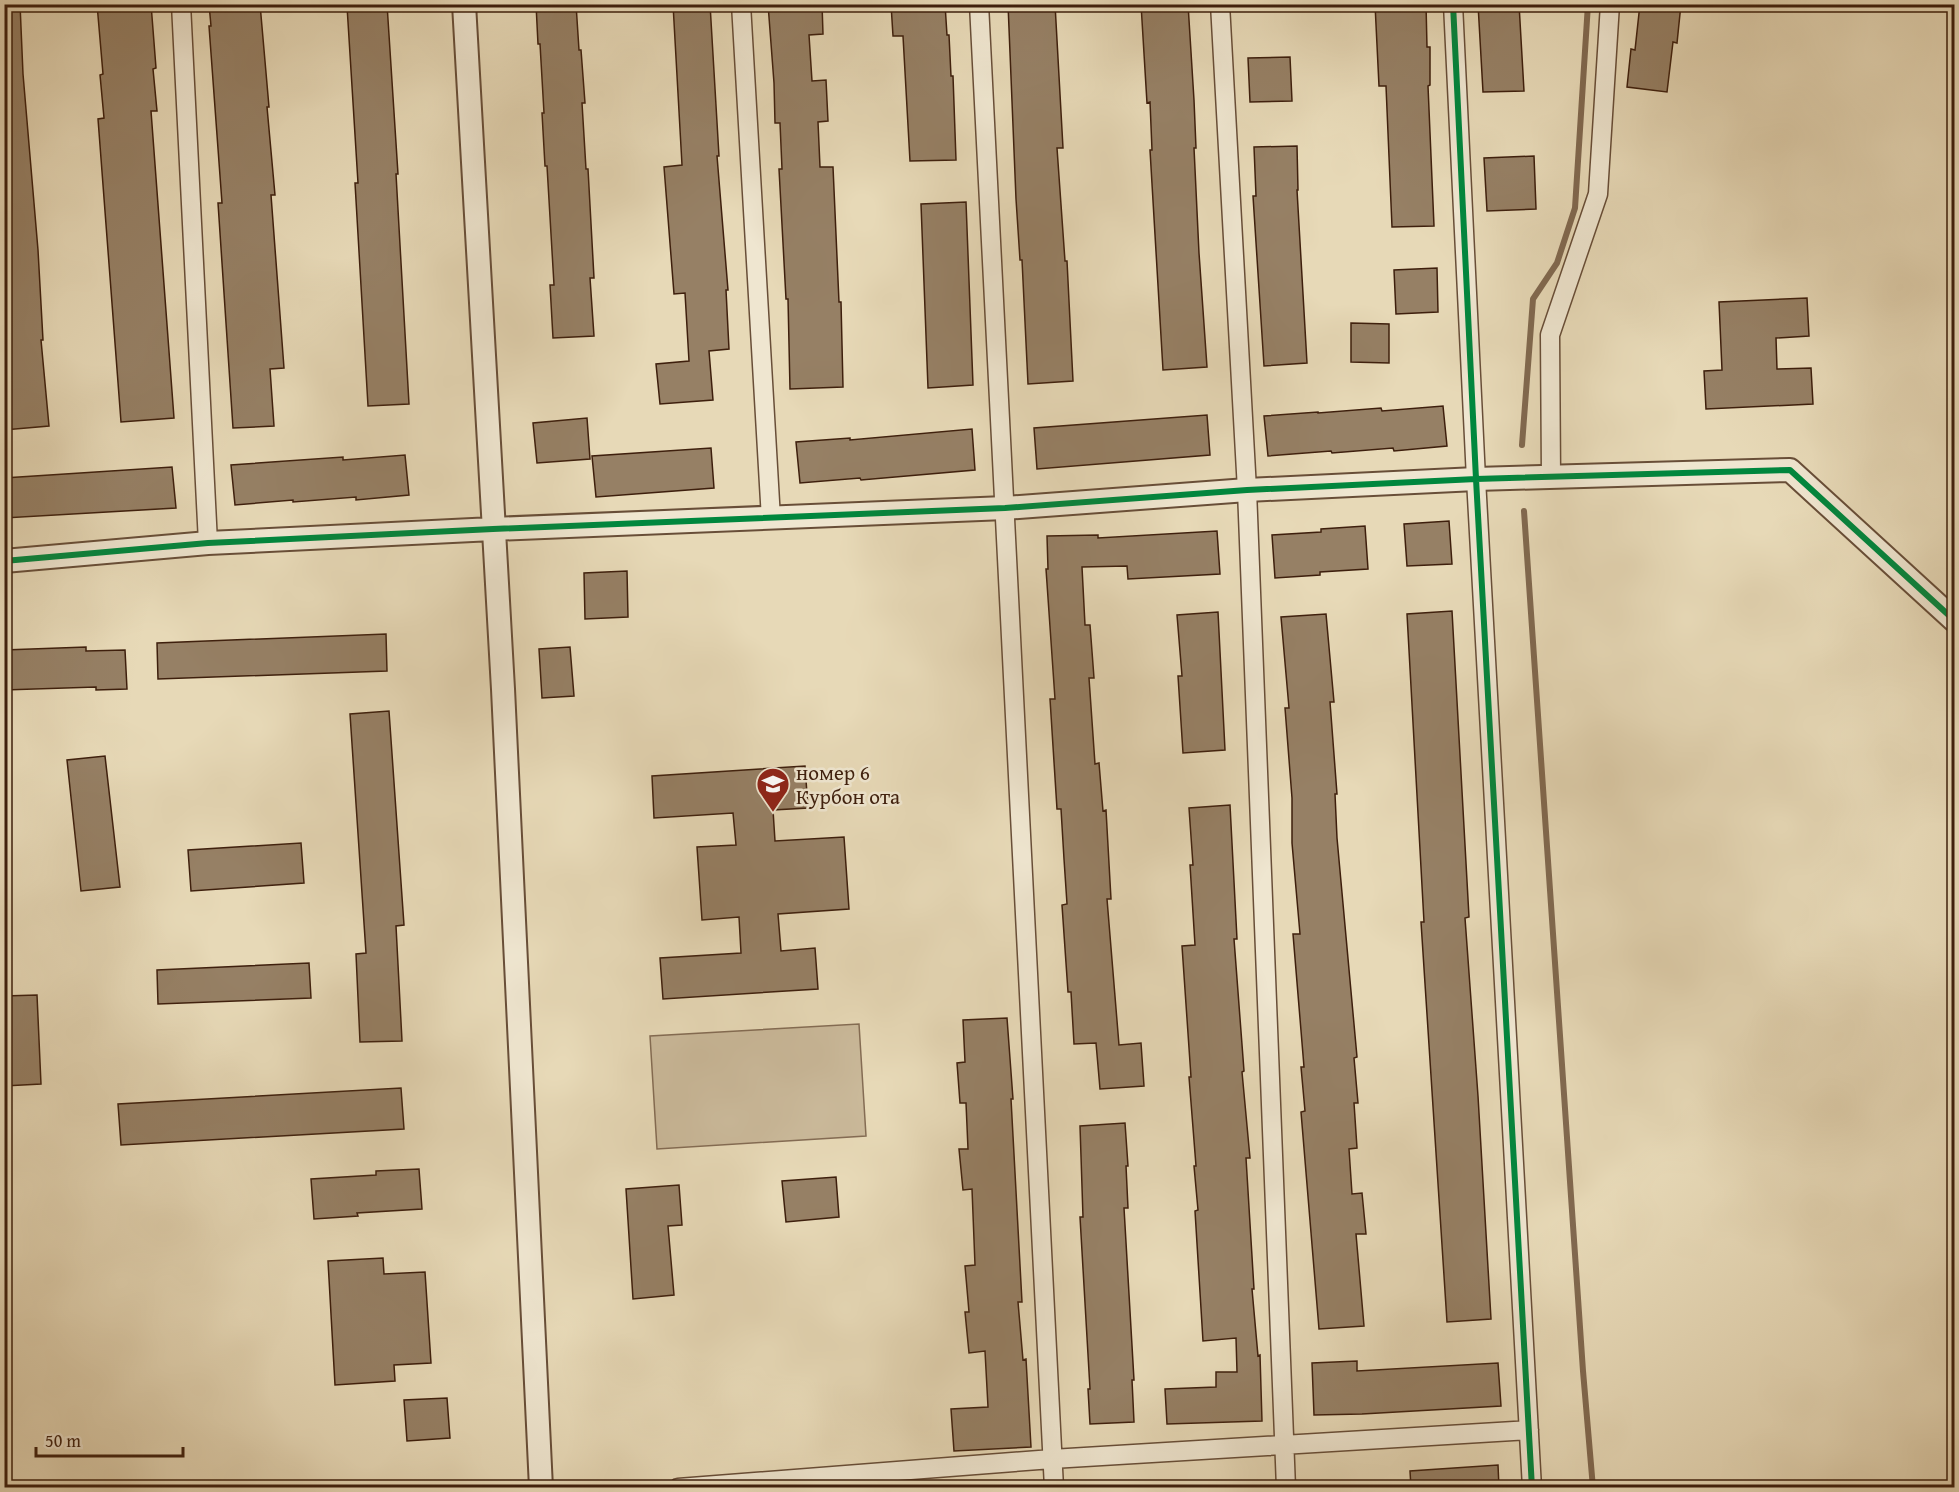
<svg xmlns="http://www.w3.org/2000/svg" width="1959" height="1492" font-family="'Gentium Book Plus',serif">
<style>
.green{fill:#cab99a;stroke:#846c54;stroke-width:1.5}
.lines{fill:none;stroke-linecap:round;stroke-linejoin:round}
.stream{stroke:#816950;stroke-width:6}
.building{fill:#968065;stroke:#3e1f0d;stroke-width:1.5}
.minor-casing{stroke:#684e38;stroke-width:21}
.tertiary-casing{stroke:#684e38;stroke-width:26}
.minor{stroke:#efe6d0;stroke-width:18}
.tertiary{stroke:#efe6d0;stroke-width:22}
.cycleway-casing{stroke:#efe6d0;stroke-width:10}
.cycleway{stroke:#00873e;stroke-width:6}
.labels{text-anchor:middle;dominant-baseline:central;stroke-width:5;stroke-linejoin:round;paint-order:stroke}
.poi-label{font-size:21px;fill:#3e1f0d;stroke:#efe6d0;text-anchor:start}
</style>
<rect width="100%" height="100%" fill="#e7d9b7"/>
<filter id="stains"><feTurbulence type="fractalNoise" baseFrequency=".00333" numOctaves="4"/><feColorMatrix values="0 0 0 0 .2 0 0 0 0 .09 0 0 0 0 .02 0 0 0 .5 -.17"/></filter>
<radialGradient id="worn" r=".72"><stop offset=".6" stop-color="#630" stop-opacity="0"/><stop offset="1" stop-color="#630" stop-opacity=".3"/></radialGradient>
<path class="green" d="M859 1024 866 1136 657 1149 650 1036Z"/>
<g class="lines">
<path class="stream" d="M1522 445 1533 299 1557 263 1575 208 1588 4
M1524 511 1583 1371 1593 1488"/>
</g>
<path class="building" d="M4 4H20L23 74 38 250 43 340H41L49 426 4 430Z
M97 4H151L156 68 153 69 157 111H151L174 418 121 422 98 119 104 118 100 75 103 74Z
M209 4H260L269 107H267L275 195H271L284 368 270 369 274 426 233 428 218 203H222L209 26H211Z
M387 4 398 174H396L409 404 368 406 355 183H358L347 6Z
M536 4H576L579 50H581L585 103H582L586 169H588L594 278H590L594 336 553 338 550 285H554L547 166H545L542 113H544L540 44H538Z
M673 4H710L719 156H717L728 290H726L729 349 709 351 713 400 660 404 656 364 689 361 685 293 674 294 664 167 682 165Z
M768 4H822L823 34 809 35 812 81 826 80 828 121 818 122 820 167H833L839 302H841L843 387 790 389 788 299H786L779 169H782L780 123H775L774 83Z
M891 4H945L947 35H949L951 76H953L956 160 910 161 903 36H893Z
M1008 4H1055L1063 148H1057L1065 261H1067L1073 381 1028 384 1022 260H1020L1016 199Z
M1141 4H1188L1194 100 1196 148H1194L1199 253 1207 367 1163 370 1150 150H1152L1150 102 1147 103Z
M1375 4H1426L1427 47H1430V85L1428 86 1434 226 1392 227 1386 86H1379Z
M1478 4H1519L1524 91 1483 92Z
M1640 4H1681L1677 43 1673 42 1667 92 1627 87 1631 49 1635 50Z
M1290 57 1292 101 1250 102 1248 58Z
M1297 146 1298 190H1297L1307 363 1264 366 1253 196H1256L1254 147Z
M1534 156 1536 209 1487 211 1484 158Z
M966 202 973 385 928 388 921 204Z
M1437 268 1438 312 1396 314 1394 270Z
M1807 298 1809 336 1776 338 1777 369 1811 368 1813 404 1706 409 1704 371 1722 370 1719 302Z
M1351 323 1389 324V363L1351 362Z
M1443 406 1447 446 1394 451 1393 448 1332 453 1331 451 1268 456 1264 416 1318 412V413L1381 408 1382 411Z
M1207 415 1210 455 1037 469 1034 428Z
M587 418 590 459 537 463 533 423Z
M972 429 975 470 861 480 860 478 800 483 796 442 850 438V440Z
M711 448 714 488 596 497 592 456Z
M405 455 409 495 356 500V497L293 502V500L235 505 231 465 343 457V460Z
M172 467 176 508 4 518V478Z
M1449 521 1452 564 1407 566 1404 524Z
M1365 526 1368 569 1320 572V575L1275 578 1272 535 1321 532V529Z
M1217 531 1220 574 1128 579 1127 566 1082 567 1085 625H1090L1094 678H1089L1095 764 1099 763 1103 811 1106 810 1111 899H1107L1119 1045 1141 1043 1144 1086 1100 1089 1096 1043 1074 1044 1071 992H1068L1062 905 1067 904 1064 859 1061 809H1057L1050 699H1055L1046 569H1048L1047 536 1098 535V538Z
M627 571 628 617 585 619 584 573Z
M1452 611 1469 917 1465 918 1478 1096 1491 1319 1447 1322 1421 922H1424L1407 614Z
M1218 612 1225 750 1183 753 1178 676H1182L1177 615Z
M1326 614 1334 702H1330L1337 794H1335L1337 838 1357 1057 1354 1058 1358 1103H1354L1357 1148 1349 1149 1352 1194 1362 1193 1366 1234H1356L1364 1326 1319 1329 1301 1112 1305 1111 1301 1067H1304L1293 934H1300L1292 843V798L1285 708H1289L1281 617Z
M386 634 387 671 158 679 157 643Z
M86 647V651L125 650 127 689 96 690V687L4 690V650Z
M570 647 574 696 542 698 539 649Z
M389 711 404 925 396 926 402 1041 360 1042 356 954 366 953 350 714Z
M105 756 120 887 81 891 67 760Z
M805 766 808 808 773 810 775 841 844 837 849 909 778 914 781 951 815 948 818 989 663 999 660 958 741 953 739 917 702 920 697 847 736 845 733 813 654 818 652 776Z
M1230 805 1237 939H1234L1244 1071 1242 1072 1250 1158H1246L1254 1289H1252L1258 1356 1260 1355 1262 1421 1167 1424 1165 1389 1216 1387V1372H1237L1236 1338 1203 1341 1195 1211 1198 1210 1194 1166H1196L1189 1077H1191L1182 946 1195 945 1190 865H1193L1189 808Z
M301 843 304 883 191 891 188 850Z
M309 963 311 998 158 1004 157 970Z
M37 995 41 1084 4 1086V996Z
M1007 1018 1013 1099H1011L1022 1302H1018L1023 1360 1026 1359 1031 1447 954 1451 951 1409 988 1407 985 1351 969 1353 965 1312H969L965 1266 975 1265 972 1189 963 1190 959 1149H968L966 1103H960L957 1063 965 1062 963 1020Z
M401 1088 404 1129 121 1145 118 1104Z
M1125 1123 1128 1166H1126L1128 1208H1124L1134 1380H1132L1134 1422 1090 1424 1088 1389H1090L1080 1217H1083L1080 1126Z
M419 1169 422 1209 357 1213 358 1216 314 1219 311 1179 376 1175V1171Z
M836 1177 839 1217 786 1222 782 1181Z
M679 1185 682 1225 668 1226 674 1295 633 1299 626 1189Z
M383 1258 384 1274 425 1272 431 1363 394 1365 395 1381 335 1385 328 1261Z
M1357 1361V1371L1498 1363 1501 1406 1362 1414 1314 1415 1312 1363Z
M447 1398 450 1438 407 1441 404 1400Z
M1498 1465 1499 1488H1411L1410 1471Z"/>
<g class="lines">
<g class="minor-casing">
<path id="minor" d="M181 4 208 543
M741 4 771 519
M979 4 1054 1488
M1220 4 1247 490 1286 1488
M1453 4 1476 479 1532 1488
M1551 477 1550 335 1598 194 1610 4
M678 1488 1052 1459 1529 1430"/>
</g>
<g class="tertiary-casing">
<path id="tertiary" d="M464 4 503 689 541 1488
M4 561 208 543 493 529 1005 508 1247 490 1476 479 1790 470 1954 620"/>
</g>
<use href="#minor" class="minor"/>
<use href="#tertiary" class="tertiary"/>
<g class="cycleway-casing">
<path id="cycleway" d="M1453 4 1476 479 1532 1488
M4 561 208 543 493 529 1005 508 1247 490 1476 479 1790 470 1954 620"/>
</g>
<use href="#cycleway" class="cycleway"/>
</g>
<defs>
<g id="school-pin" transform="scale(1.725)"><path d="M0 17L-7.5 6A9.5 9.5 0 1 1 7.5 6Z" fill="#8f2418" stroke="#efe6d0"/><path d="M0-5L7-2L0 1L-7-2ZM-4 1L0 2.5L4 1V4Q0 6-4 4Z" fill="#fff"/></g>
</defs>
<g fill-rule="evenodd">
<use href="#school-pin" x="773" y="784"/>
</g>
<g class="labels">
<g class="poi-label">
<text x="796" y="772">номер 6<tspan x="796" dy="24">Курбон ота</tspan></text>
</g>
</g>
<rect width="1959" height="1492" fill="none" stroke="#e7d9b7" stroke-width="24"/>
<rect x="6" y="6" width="1947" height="1480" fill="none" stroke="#3e1f0d" stroke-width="3"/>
<rect x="12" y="12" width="1935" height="1468" fill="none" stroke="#3e1f0d" stroke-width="1.5"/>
<path d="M36 1447v9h147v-9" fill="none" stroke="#3e1f0d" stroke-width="3"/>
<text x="45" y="1447" font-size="18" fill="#3e1f0d" stroke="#efe6d0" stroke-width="4.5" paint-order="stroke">50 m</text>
<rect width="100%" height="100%" filter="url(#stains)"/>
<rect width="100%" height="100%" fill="url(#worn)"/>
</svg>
